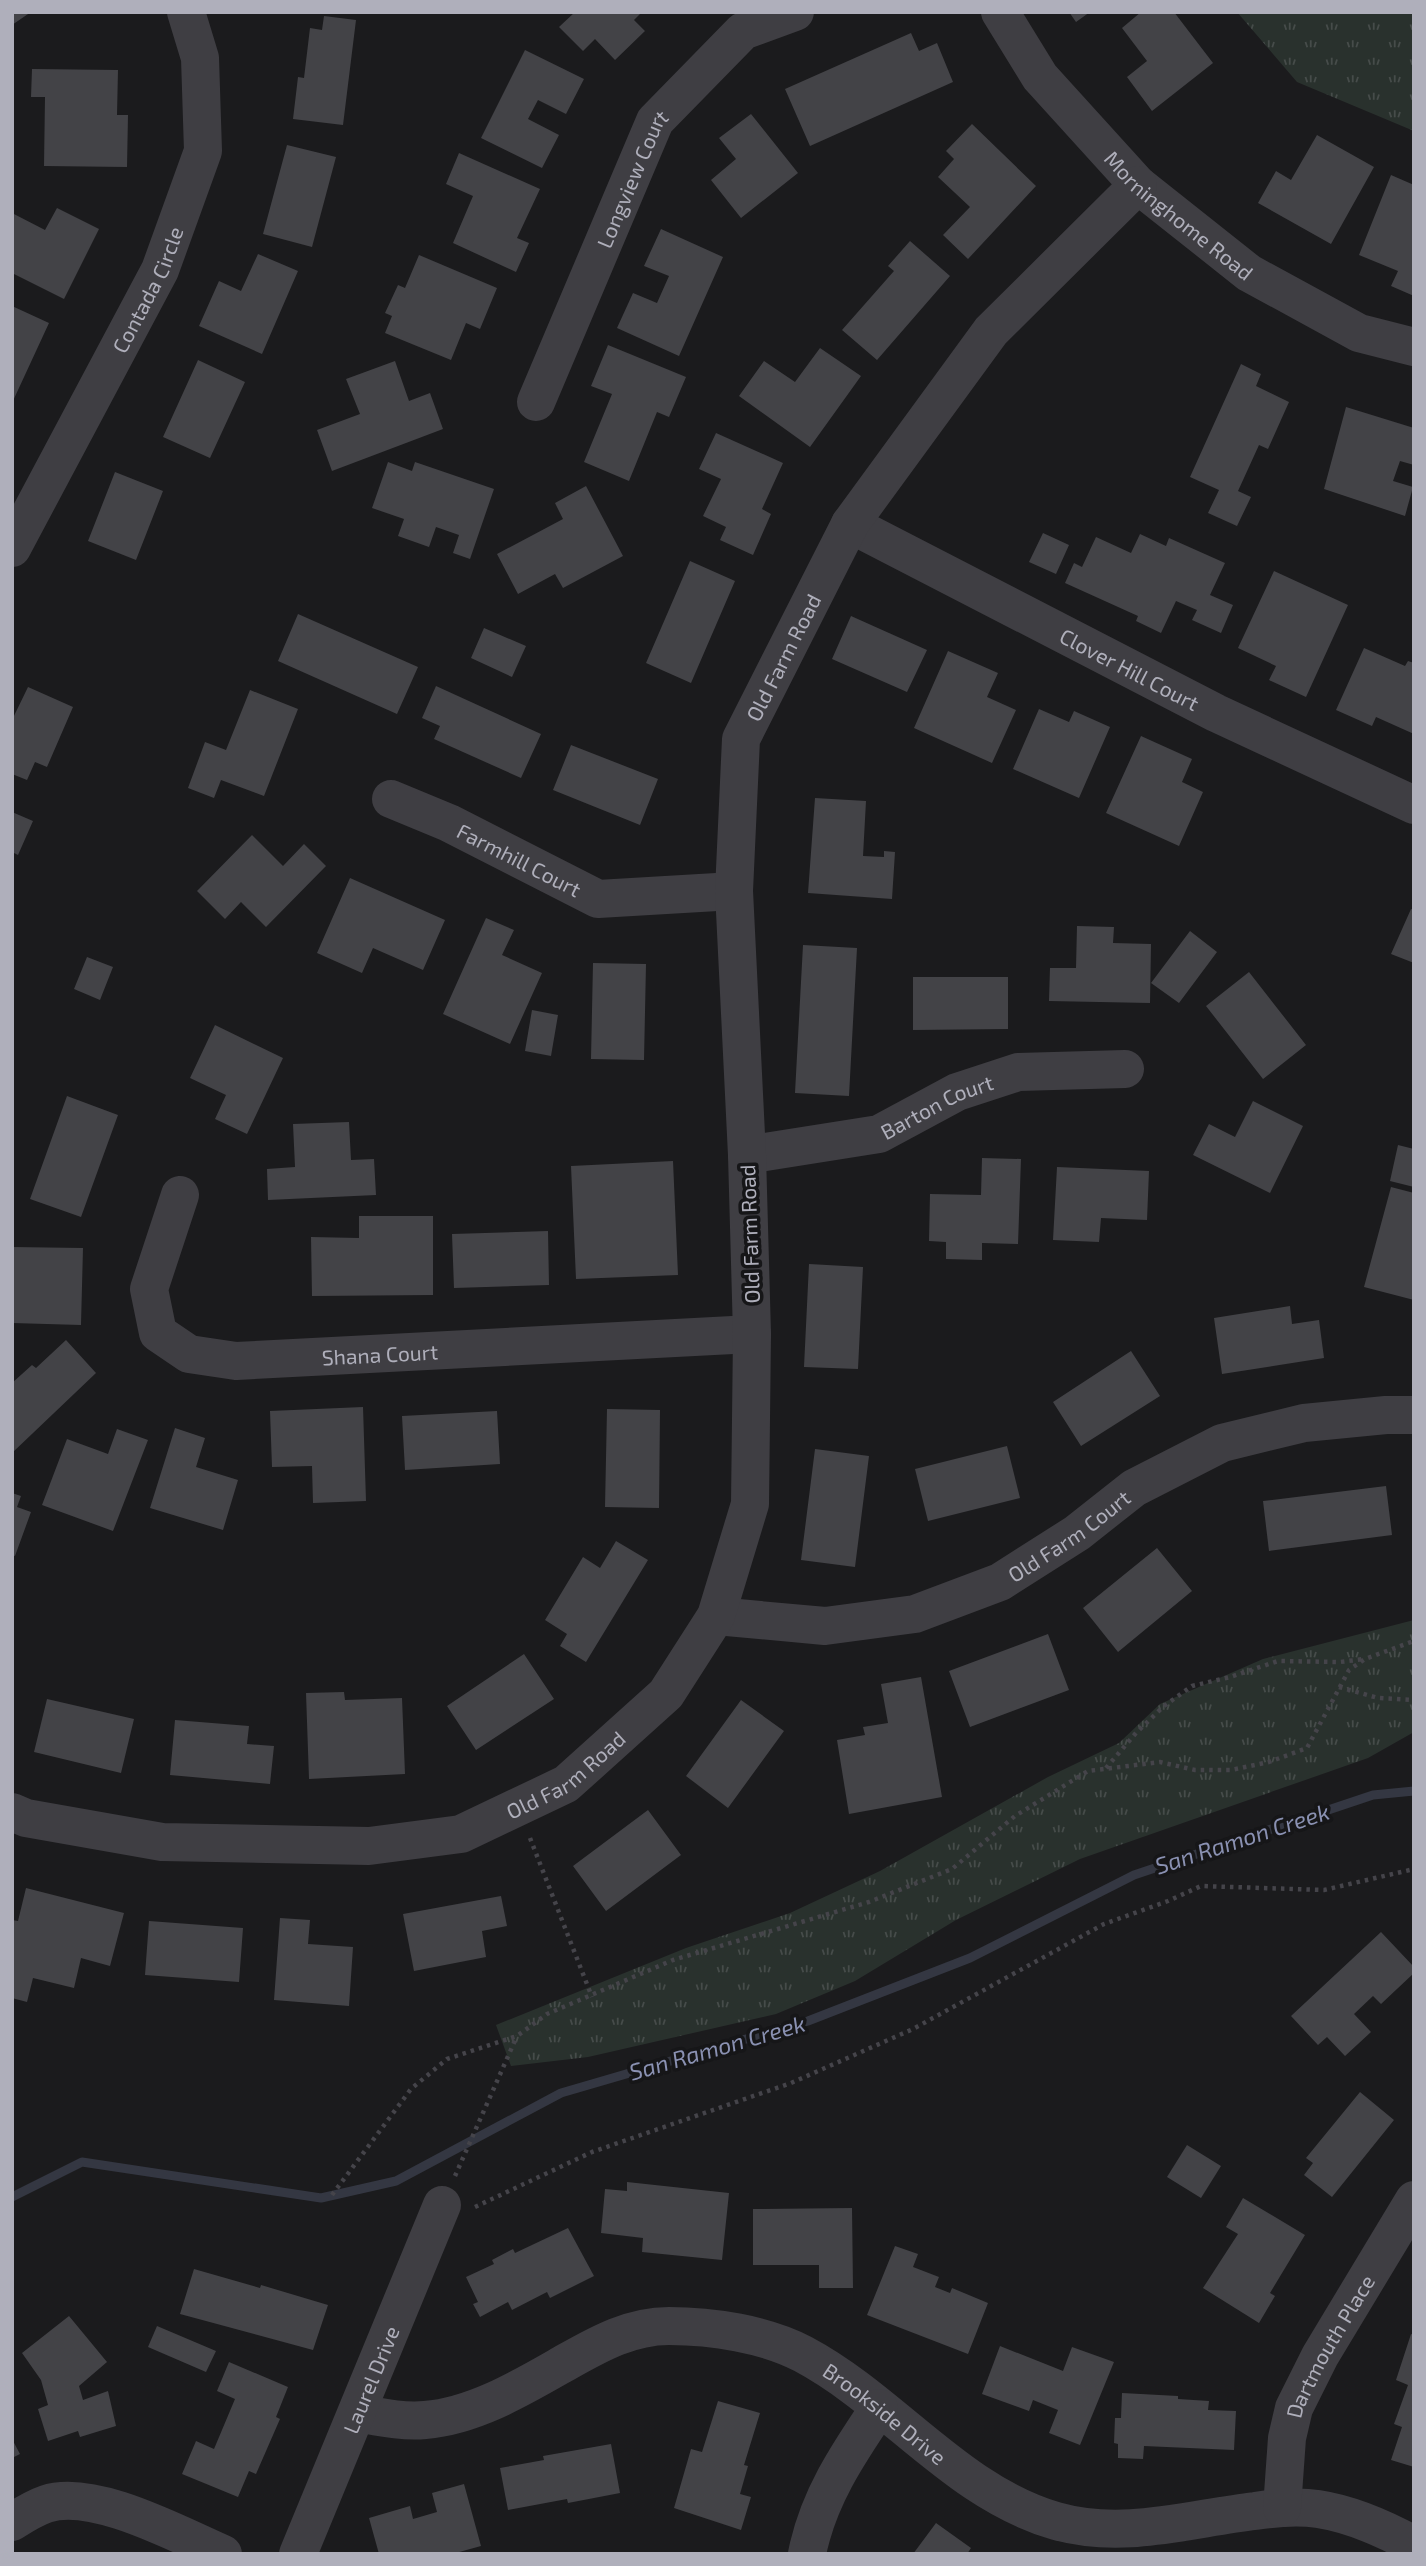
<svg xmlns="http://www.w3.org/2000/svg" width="1426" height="2566" font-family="'Exo 2',sans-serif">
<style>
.grass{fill:url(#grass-tufts)}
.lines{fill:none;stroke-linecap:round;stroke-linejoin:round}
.stream{stroke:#343742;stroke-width:9}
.building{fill:#434347}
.path{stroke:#45444a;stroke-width:4.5;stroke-dasharray:3.5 5;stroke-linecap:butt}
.minor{stroke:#3f3e43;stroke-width:38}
.labels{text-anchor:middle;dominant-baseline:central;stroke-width:7;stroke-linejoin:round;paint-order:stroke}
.street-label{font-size:21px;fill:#afafbb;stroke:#161618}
.water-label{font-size:23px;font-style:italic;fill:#8a91b2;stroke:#161618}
</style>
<defs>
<pattern id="grass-tufts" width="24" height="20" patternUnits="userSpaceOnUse" patternTransform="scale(1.75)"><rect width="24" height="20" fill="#29312d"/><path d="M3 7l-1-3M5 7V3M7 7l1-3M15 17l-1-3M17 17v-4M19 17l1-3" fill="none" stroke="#464c4a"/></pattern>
</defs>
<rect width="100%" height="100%" fill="#1b1b1d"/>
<path class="grass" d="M1237 12H1414V131L1297 82Z
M1414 1620V1732L1368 1758 1080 1859 956 1920 855 1981 776 2014 588 2057 511 2066 496 2025 686 1948 790 1913 880 1871 1048 1777 1119 1743 1160 1704 1263 1659Z"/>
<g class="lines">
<path class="stream" d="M12 2197 82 2162 321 2198 396 2181 561 2093 808 2021 970 1958 1134 1875 1373 1795 1414 1791"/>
</g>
<path class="building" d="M12 12H31L12 25Z
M575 12H642L634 20 645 31 615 60 595 39 583 51 559 27Z
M1069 12H1090L1076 22Z
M1141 12H1174L1213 63 1152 111 1127 77 1147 61 1122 28Z
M324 16 356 20 343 125 293 119 298 77 304 78 310 28 322 30Z
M911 33 919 51 937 43 953 82 810 146 785 89Z
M525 50 584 79 566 114 538 100 528 119 559 135 542 168 481 138Z
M32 69 118 70 117 115H128L127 167 44 166 45 97H31Z
M751 114 798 173 741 218 711 180 736 159 719 138Z
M972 124 1036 186 968 259 943 235 970 207 938 177 954 159 946 151Z
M1317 135 1374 167 1331 244 1258 203 1276 171 1291 180Z
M287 145 336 157 312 247 263 234Z
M459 153 540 189 517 238 529 243 516 272 453 243 473 196 446 184Z
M1391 175 1414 185V296L1391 286 1398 271 1359 255Z
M57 208 99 229 64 299 12 273V213L45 230Z
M661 229 723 257 679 356 617 328 633 293 657 303 669 276 644 266Z
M910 241 950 276 877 360 842 330 894 271 888 266Z
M258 254 298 271 262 354 199 326 219 281 241 291Z
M419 255 497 288 480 329 466 323 451 360 385 333 392 316 385 313 398 285 405 288Z
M12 306 49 323 12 403Z
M608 345 686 377 669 417 657 412 629 481 584 462 612 394 591 386Z
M820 348 861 376 810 447 739 396 764 361 795 382Z
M198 360 245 382 210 458 163 437Z
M395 361 409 401 430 393 443 429 332 471 317 430 360 414 346 379Z
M1241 364 1261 374 1256 386 1289 402 1268 449 1259 445 1238 491 1251 497 1237 526 1208 513 1219 490 1190 477Z
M1346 407 1414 428V465L1400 461 1393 481 1413 487 1405 516 1324 489Z
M716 433 783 463 762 509 771 514 753 555 720 540 726 527 703 516 721 479 699 469Z
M388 462 412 471 415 462 494 489 470 559 453 553 459 535 436 527 429 547 398 536 404 519 372 508Z
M115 472 163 491 136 560 88 541Z
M586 486 623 556 563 588 555 574 518 594 497 554 563 519 555 503Z
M1043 533 1069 545 1056 574 1029 562Z
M1140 534 1166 546 1169 538 1225 563 1210 595 1233 605 1221 633 1192 620 1197 610 1176 601 1161 633 1136 621 1138 616 1065 583 1074 563 1082 567 1096 537 1131 553Z
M690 561 735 581 691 683 646 663Z
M1274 571 1348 605 1306 697 1269 680 1276 666 1238 648Z
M298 614 418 667 397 714 278 661Z
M851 616 927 650 907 692 832 659Z
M484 628 526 646 512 677 471 658Z
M1364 648 1405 666 1408 661 1414 663V734L1376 717 1372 726 1336 710Z
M948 651 998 673 987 697 1016 710 992 763 914 728Z
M436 686 541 734 521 778 434 739 440 726 422 718Z
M28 687 73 707 47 767 35 762 27 780 12 774V720Z
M250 690 298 709 264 796 221 780 214 798 188 788 205 742 226 750Z
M1039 709 1069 722 1074 711 1110 727 1079 798 1013 769Z
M1141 736 1192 759 1182 782 1203 792 1179 846 1106 813Z
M571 745 658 779 640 825 553 790Z
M815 798 866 801 863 856 884 857V851L895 852 892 899 808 893Z
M12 812 33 821 18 855 12 852Z
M252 835 283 866 304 844 326 866 266 927 241 902 225 919 197 891Z
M350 878 445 920 423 970 373 948 362 973 317 953Z
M1411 909 1414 910V963L1391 954Z
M486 918 514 930 502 955 542 973 510 1044 443 1014Z
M1077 926 1114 927 1113 943 1151 944 1150 1003 1049 1001 1050 968H1076Z
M1190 931 1217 952 1179 1003 1151 983Z
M803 945 857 948 849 1096 795 1093Z
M87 957 113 967 100 1000 74 989Z
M593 963 646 964 644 1060 591 1059Z
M1249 972 1306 1045 1263 1079 1206 1006Z
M913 977H1008V1029L913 1030Z
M532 1010 558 1015 551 1056 525 1051Z
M215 1025 283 1058 247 1134 215 1119 226 1095 190 1078Z
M67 1096 118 1115 81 1217 30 1199Z
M1253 1101 1303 1126 1270 1193 1193 1155 1209 1124 1235 1137Z
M349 1122 351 1160 374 1159 376 1195 268 1200 267 1169 295 1167 293 1124Z
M1398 1145 1414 1149V1187L1390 1181Z
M982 1158 1021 1159 1018 1244 982 1243V1260L946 1259V1242L929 1241 930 1194 981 1195Z
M673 1161 678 1275 576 1279 571 1166Z
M1057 1167 1149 1171 1147 1220 1101 1218 1099 1242 1053 1240Z
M1391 1187 1414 1193V1300L1364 1287Z
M359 1216H433V1295L312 1296 311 1237 359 1238Z
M548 1231 549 1285 454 1288 452 1234Z
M12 1247 83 1248 81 1325 12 1323Z
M809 1264 863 1267 858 1369 804 1367Z
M1290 1306 1292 1324 1319 1320 1324 1358 1222 1374 1214 1318Z
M66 1340 96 1373 12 1453V1383L32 1365 36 1368Z
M1131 1351 1160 1396 1081 1446 1053 1402Z
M363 1407 366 1501 313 1503 312 1466 272 1467 270 1411Z
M607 1409 660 1410 659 1508 605 1507Z
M497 1411 500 1464 405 1470 402 1416Z
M175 1428 205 1438 196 1467 238 1480 223 1530 150 1508Z
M117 1429 148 1440 113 1531 42 1505 67 1439 108 1454Z
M1007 1446 1020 1498 928 1521 915 1469Z
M815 1449 869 1456 855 1567 801 1560Z
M1386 1486 1392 1535 1269 1551 1263 1501Z
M12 1493 21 1496 17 1507 31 1512 15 1556 12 1555Z
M616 1541 648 1560 586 1662 560 1646 567 1634 545 1620 583 1557 600 1568Z
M1157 1548 1192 1591 1118 1652 1083 1608Z
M1048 1634 1069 1690 970 1727 949 1671Z
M524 1654 554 1699 476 1750 447 1706Z
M921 1677 942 1797 849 1814 837 1740 865 1735 863 1727 888 1723 881 1684Z
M344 1692 345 1700 402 1698 405 1774 309 1779 306 1693Z
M47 1699 134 1719 121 1773 34 1752Z
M741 1700 784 1731 728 1808 686 1776Z
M175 1720 249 1726 247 1744 274 1746 270 1784 170 1775Z
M648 1810 681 1855 606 1911 573 1866Z
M26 1888 124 1913 110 1966 81 1958 74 1988 33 1978 27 2002 12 1998V1920L18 1921Z
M501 1896 507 1926 482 1931 486 1957 414 1971 403 1914Z
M280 1918 310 1920 308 1944 353 1947 349 2006 274 2000Z
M149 1921 243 1928 239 1982 145 1975Z
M1381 1932 1414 1967V1973L1381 2004 1373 1996 1354 2014 1371 2032 1345 2056 1327 2037 1318 2045 1291 2016Z
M1360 2092 1394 2120 1332 2197 1304 2175 1313 2163 1306 2158Z
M1187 2145 1221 2166 1201 2198 1167 2177Z
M627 2182 729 2193 722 2260 642 2252 643 2238 601 2233 605 2189 627 2191Z
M1243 2198 1305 2235 1270 2293 1275 2296 1259 2323 1203 2288 1238 2234 1226 2227Z
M852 2208 853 2288H819V2265H753V2209Z
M568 2228 594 2276 550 2298 547 2292 512 2310 508 2302 480 2317 473 2304 478 2302 466 2277 494 2264 492 2260 513 2249 515 2253Z
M895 2246 918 2254 913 2267 939 2277 935 2287 950 2293 952 2288 988 2303 968 2354 867 2315Z
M194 2269 260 2288 261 2285 328 2305 313 2350 180 2314Z
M69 2316 107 2362 79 2386 83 2400 108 2391 116 2426 80 2437 78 2431 48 2441 38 2409 48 2405 41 2380 22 2353Z
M157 2326 216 2351 206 2372 148 2347Z
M1411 2334 1414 2335V2467L1391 2460 1402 2427 1394 2424 1408 2385 1396 2380Z
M1000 2346 1063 2371 1072 2347 1114 2362 1080 2445 1049 2433 1058 2410 1033 2400 1029 2411 982 2394Z
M229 2362 288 2387 276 2417 280 2419 256 2474 249 2471 238 2497 182 2474 196 2441 214 2449 235 2399 217 2391Z
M1122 2393 1178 2396V2399L1209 2401 1208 2410 1236 2411 1234 2450 1144 2446 1143 2459 1118 2458V2444L1114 2443 1115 2418H1121Z
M718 2401 760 2413 744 2465 748 2466 740 2494 751 2497 741 2530 674 2508 691 2449 702 2452Z
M12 2439 20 2454 12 2458Z
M611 2444 620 2493 568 2503 567 2499 508 2510 500 2468 544 2460 543 2456Z
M464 2484 481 2546 452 2554H379L369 2518 410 2506 413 2519 437 2512 432 2493Z
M936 2523 971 2548 967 2554H913Z"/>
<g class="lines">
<path class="path" d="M1339 1687 1378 1698 1414 1700
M1106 1768 1136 1733 1164 1706 1192 1686 1230 1677 1278 1661 1340 1662 1364 1659
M530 1838 592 1997
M455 2176 517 2036
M332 2195 411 2089 447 2059 517 2036 547 2014 673 1960 869 1902 952 1869 1015 1816 1088 1771 1160 1762 1195 1770H1231L1269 1762 1307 1748 1349 1670 1365 1659 1414 1641
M475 2207 592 2152 791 2083 913 2029 1104 1924 1168 1901 1201 1886 1324 1890 1414 1869"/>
<g class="minor">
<path id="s1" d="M1000 12 1040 77 1138 185 1249 273 1359 333 1414 347"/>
<path id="s2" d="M536 402 655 121 743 31 795 12"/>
<path id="s3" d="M850 524 1216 713 1414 805"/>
<path id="s4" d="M12 548 160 270 203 151 200 58 186 12"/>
<path id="s5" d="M391 799 449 823 598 899 734 891"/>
<path id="s6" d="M747 1155 879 1134 957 1092 1018 1072 1125 1069"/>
<path id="s7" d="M180 1195 149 1289 158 1333 189 1354 236 1361 752 1334"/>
<path id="s8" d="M716 1616 825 1626 915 1614 1000 1582 1077 1533 1134 1488 1222 1443 1304 1423 1386 1415H1414"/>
<path id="s9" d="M12 1812 26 1818 162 1842 369 1846 461 1834 566 1784 666 1694 716 1616 750 1504 752 1334 747 1155 734 891 741 739 850 524 991 331 1138 185"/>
<path id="s10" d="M357 2413C380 2417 402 2422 425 2420 474 2416 521 2388 563 2364 597 2345 629 2326 669 2326 712 2326 765 2334 803 2354 893 2402 956 2492 1056 2521 1123 2540 1188 2519 1255 2511 1275 2508 1297 2506 1318 2509 1351 2514 1385 2529 1414 2545"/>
<path id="s11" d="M1282 2508 1287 2438 1294 2408 1320 2356 1414 2200"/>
<path d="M12 2522C23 2515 34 2508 46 2504 93 2488 179 2535 223 2554"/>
<path id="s12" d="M298 2554 442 2205"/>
<path d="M807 2554C818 2498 848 2454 879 2408"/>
</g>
</g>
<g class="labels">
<g class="street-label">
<text stroke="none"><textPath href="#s2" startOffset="243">Longview Court</textPath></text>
<text stroke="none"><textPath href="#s1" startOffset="273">Morninghome Road</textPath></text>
<text stroke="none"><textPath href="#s4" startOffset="292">Contada Circle</textPath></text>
<text stroke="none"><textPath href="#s9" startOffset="1771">Old Farm Road</textPath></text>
<text stroke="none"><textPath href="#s3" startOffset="315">Clover Hill Court</textPath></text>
<text stroke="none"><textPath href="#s5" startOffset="142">Farmhill Court</textPath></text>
<text stroke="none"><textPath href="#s6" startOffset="198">Barton Court</textPath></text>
<text transform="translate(749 1234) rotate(-92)">Old Farm Road</text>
<text stroke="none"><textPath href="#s7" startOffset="373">Shana Court</textPath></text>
<text stroke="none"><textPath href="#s8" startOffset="374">Old Farm Court</textPath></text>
<text stroke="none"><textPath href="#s9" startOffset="574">Old Farm Road</textPath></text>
<text stroke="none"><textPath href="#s11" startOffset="172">Dartmouth Place</textPath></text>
<text stroke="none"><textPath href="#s12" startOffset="189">Laurel Drive</textPath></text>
<text stroke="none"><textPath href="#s10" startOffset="572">Brookside Drive</textPath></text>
</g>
<g class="water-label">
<text transform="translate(1242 1838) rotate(-18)">San Ramon Creek</text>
<text transform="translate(717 2047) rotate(-16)">San Ramon Creek</text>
</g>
</g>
<rect width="1426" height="2566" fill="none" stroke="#afafbb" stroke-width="28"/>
</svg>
